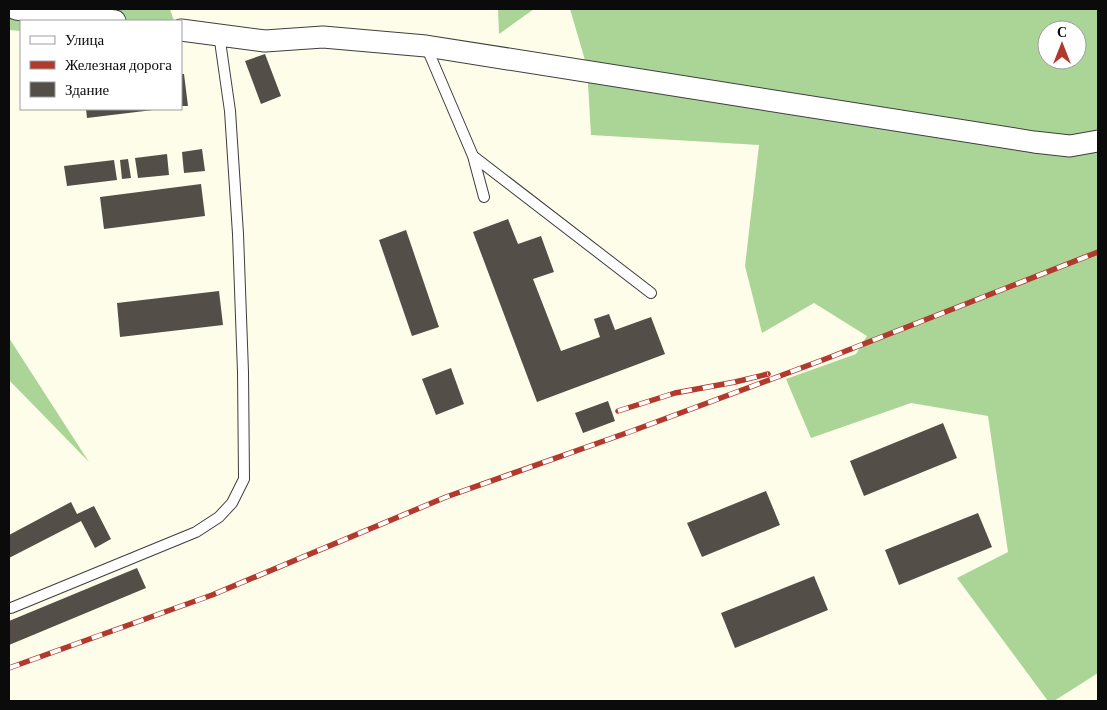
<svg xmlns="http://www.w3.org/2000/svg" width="1107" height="710" font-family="'Crimson Pro',serif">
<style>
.forest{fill:#abd597;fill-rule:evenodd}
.building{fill:#534e48}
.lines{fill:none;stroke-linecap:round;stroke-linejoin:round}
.service-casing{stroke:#3e3e3e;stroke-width:12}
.minor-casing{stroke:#3e3e3e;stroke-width:23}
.service{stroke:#fff;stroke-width:10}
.minor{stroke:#fff;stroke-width:21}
.rail-casing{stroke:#b1392d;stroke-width:5.5}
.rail{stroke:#fff;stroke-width:4;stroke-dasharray:11;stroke-linecap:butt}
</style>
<rect width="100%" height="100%" fill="#fefdea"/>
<path class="forest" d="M9 9H170L174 21H21V31L9 30Z
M498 9H534L499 34Z
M570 9H1098V673L1054 701H1048L957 578 1008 552 988 416 911 403 811 438 786 379 856 354 867 336 814 303 762 333 745 266 759 145 591 135 587 67ZM1047 30H1077V60H1047Z
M9 338 89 462 9 380Z"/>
<path class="building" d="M265 54 281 96 261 104 245 61Z
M181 74H184L188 106H181Z
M86 109H153V110L87 118Z
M202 149 205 171 184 173 182 152Z
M167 154 169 175 138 178 135 158Z
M128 159 131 178 122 179 120 160Z
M114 160 117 180 67 186 64 166Z
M201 184 205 216 104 229 100 197Z
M508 219 518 244 541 236 554 272 533 279 561 351 600 337 594 319 609 314 615 330 651 317 665 354 537 402 473 232Z
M406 230 439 327 412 336 379 240Z
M219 291 223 325 120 337 117 303Z
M451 368 464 404 436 415 422 379Z
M608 401 615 421 583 433 575 413Z
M943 423 957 458 864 496 850 461Z
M766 491 780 525 702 557 687 523Z
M71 502 77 514 94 506 111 539 95 548 81 521 9 558V535Z
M978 513 992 547 899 585 885 550Z
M137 568 146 588 9 645V621Z
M814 576 828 610 735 648 721 613Z"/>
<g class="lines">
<g class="service-casing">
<path id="service" d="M426 46 473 156 484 197
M473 156 651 293
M11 608 196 532 219 517 232 503 244 479 243 372 238 234 230 111 219 34"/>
</g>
<g class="minor-casing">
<path id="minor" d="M16 9 115 21
M181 30 265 41 323 37 426 46 1034 142 1070 146 1098 141"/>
</g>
<use href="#service" class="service"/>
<use href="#minor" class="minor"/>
<g class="rail-casing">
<path id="rail" d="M618 411 675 393 735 382 768 374
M9 668 212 595 446 497 632 431 828 358 1098 252"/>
</g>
<use href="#rail" class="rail"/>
</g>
<rect width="1107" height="710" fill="none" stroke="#0b0b0b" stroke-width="20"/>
<rect x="20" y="20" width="162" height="90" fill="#ffffff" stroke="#9d9d9d"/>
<rect x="30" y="36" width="25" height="8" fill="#ffffff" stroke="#9d9d9d"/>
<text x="65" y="45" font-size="15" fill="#0b0b0b">Улица</text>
<rect x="30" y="61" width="25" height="8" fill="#b1392d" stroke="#9d9d9d"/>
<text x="65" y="70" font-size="15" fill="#0b0b0b">Железная дорога</text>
<rect x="30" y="82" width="25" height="15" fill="#534e48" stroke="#9d9d9d"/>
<text x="65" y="95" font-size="15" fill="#0b0b0b">Здание</text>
<g transform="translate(1062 45)"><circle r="24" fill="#ffffff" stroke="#9d9d9d"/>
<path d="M0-4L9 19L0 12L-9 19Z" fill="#b1392d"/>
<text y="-8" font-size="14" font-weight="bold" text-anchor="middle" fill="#0b0b0b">С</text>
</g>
</svg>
